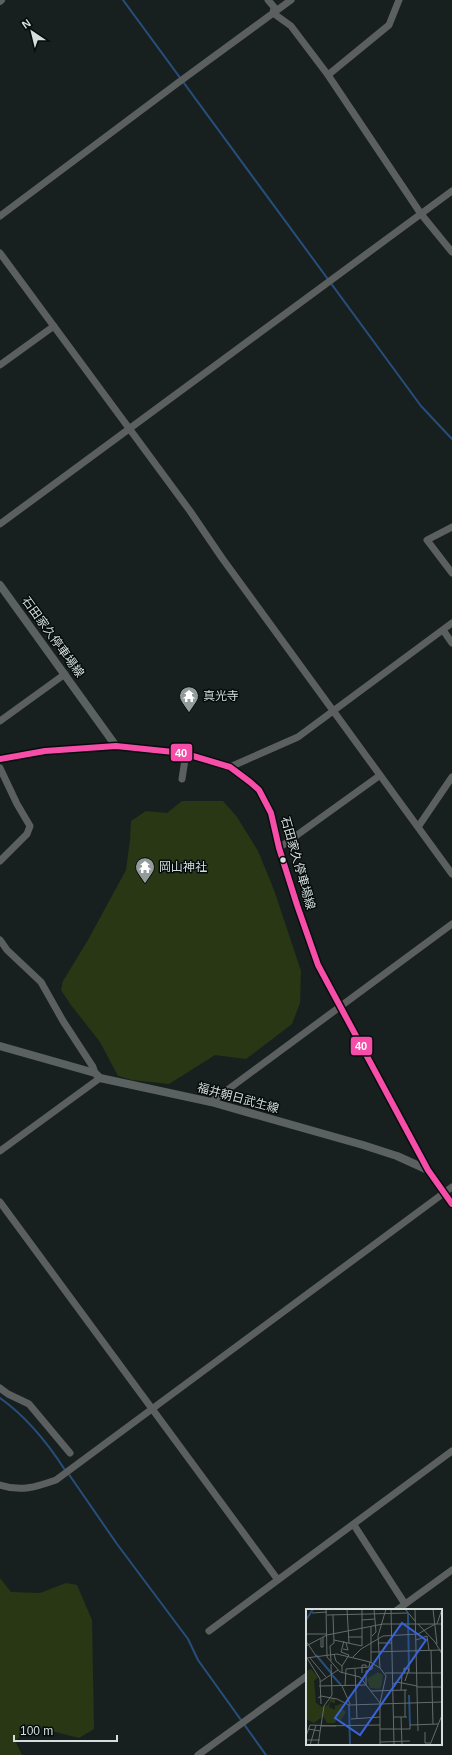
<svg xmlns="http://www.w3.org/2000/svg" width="452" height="1755" font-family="Arial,'Noto Sans JP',sans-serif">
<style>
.green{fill:#293715}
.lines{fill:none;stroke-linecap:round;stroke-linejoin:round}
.stream{stroke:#264e7b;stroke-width:2}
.minor{stroke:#5c5f60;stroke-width:7}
.major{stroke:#5b6060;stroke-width:8}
.bus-1-casing{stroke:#060b0b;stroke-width:9}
.bus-1{stroke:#f54da8;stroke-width:6}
.bus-dot{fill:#d5dedd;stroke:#060b0b;stroke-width:1.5}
.labels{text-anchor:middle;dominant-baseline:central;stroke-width:3;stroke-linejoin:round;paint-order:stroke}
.street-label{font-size:12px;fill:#d5dedd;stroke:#060b0b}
.poi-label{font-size:12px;fill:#d5dedd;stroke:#060b0b;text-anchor:start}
.inset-river{fill:none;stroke:#264e7b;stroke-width:2}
.inset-road{fill:none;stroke:#646c6b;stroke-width:1}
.view{fill:#3964d9;fill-opacity:0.15;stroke:#3964d9;stroke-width:2}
.inset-edge{fill:none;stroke:#d5dedd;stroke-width:2}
.line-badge{stroke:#060b0b;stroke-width:1.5}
.badge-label{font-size:11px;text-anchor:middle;font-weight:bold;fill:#fff}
</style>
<rect width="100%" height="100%" fill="#18201f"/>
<path class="green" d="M182 801H223L237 817 258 851 274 890 301 971 300 1003 292 1024 246 1059 215 1055 169 1084 132 1080 118 1076 100 1042 71 1005 61 990 63 981 88 940 126 870 130 840 131 821 146 811 167 813Z
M0 1578 11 1592 40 1593 66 1583 77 1585 92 1620 94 1729 79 1738 32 1726 15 1741 22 1755H0Z"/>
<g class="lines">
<path class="stream" d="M123 0 421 406 452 439
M0 1398C27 1417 47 1442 65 1470
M68 1473 117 1544 188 1639 198 1660 266 1755"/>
<path class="minor" d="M268 0 274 7 273 13
M273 13 291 26 328 75 421 214 452 252
M328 75 389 25 399 0
M0 216 179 82 291 0
M0 253 190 511 222 558 452 874
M0 365 54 326
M0 524 452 191
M452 527 427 540 452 573
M443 630 452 643
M0 721 65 674
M0 759 45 751 116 746
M230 767 298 737 452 623
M0 768 17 804 30 826 27 834 0 861
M182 779 186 753
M418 827 452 777
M279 848 379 776
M0 940 7 950 41 982 63 1021 93 1067 95 1073
M211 1102 452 924
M0 1151 100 1078
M0 1202 278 1580
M0 1388 8 1394 29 1404 70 1453
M0 1485C21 1492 36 1487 56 1480L452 1187
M354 1525 405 1604
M397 1610 452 1570
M209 1631 452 1451
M198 1755 307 1676"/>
<path class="major" d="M0 1 1 0
M0 585 116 746 183 753 230 767 250 782 259 790 271 813 279 848 297 905 318 965 428 1170 452 1204
M0 1046 95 1073 100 1078 211 1102 363 1145 397 1156 428 1170"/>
<g class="bus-1-casing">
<path id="bus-1" d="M0 759 45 751 116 746 183 753 230 767 250 782 259 790 271 813 279 848 297 905 318 965 428 1170 452 1204"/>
</g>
<use href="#bus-1" class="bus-1"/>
</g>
<defs>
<g id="temple-pin" transform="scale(1)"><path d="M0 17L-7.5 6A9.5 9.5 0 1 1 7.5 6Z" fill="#939c9a" stroke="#060b0b"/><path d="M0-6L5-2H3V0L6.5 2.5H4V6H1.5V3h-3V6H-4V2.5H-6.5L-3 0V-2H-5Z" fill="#fff"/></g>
</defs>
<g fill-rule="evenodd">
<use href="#temple-pin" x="189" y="696"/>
<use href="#temple-pin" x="145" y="867"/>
</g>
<circle class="bus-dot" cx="283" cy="860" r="3.5"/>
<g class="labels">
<g class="street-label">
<text transform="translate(53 637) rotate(54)">石田家久停車場線</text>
<text transform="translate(298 863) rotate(74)">石田家久停車場線</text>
<text transform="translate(238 1098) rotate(15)">福井朝日武生線</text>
</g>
<g class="poi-label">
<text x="203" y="696">真光寺</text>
<text x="159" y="867">岡山神社</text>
</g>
</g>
<g transform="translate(306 1609)">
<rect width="136" height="136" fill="#18201f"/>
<path d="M5 60 12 68 8 72 10 94 16 98 22 96 25 89 29 90V94L24 93 23 98 29 101V97L37 94 36 100 40 103 35 111 31 109 29 114H21L17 107 8 114 0 110V62ZM72 63 77 66 75 78 73 80 64 79 61 70Z" fill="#293715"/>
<path class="inset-river" d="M102 5 103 64M0 11 7 0M10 46 26 65M26 66 35 76M103 86 104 116M43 96 44 136"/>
<path class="inset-road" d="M20 0 21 48 34 63 54 68 74 94M41 0 43 34M56 0V37M85 0 88 136M99 0 109 12M109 0 112 122M127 0 131 35M6 4 21 3M21 6 102 4M56 11 69 10M112 15 129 33 136 45M131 15 136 0M65 18V54M0 25H21M66 27 70 23 68 0M42 28H56M15 30V38H17V28M28 31 56 37M110 31 121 27 123 41M0 32 10 47M73 34H86M0 37 21 26 77 15H136M37 40 42 41 40 34M125 41 127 115M65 43 136 41M28 45 30 52 36 57V64M47 48 55 40 77 27 112 25 129 15M0 49 31 45 64 53 74 59M1 49 14 70 15 95M4 49 20 68M25 52 24 37 28 34 27 6M36 57 43 46 35 43 38 32M49 60 51 110M56 64V56H60V58M79 64H136M98 65V59L103 60 99 72M14 73 32 61M87 75 91 73 111 77M60 76V62L66 60 67 55M13 77 60 76M36 77 44 95M39 77 40 60 63 58 64 53M111 78H136M95 81 96 65M99 81V108M65 82 101 81M12 89 15 87 31 90 43 96 136 93M88 108H101M95 108 96 136M45 110 74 108M15 117 74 116M2 120 14 122M74 120H104V116L132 115M119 123V134H124M0 127 4 116 30 117M0 131H14M74 133 104 132M4 136 10 116M12 136 18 97 26 86 25 55M74 136V94L80 67 74 59 72 27 80 0M124 136 136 106"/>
<path class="view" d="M96 14 120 31 54 126 29 109Z"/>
<rect width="136" height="136" class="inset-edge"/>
</g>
<g class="line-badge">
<rect x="170" y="743" width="23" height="19" rx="4" fill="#f54da8"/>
<rect x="350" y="1036" width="23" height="20" rx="4" fill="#f54da8"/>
</g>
<g class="badge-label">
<text x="181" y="757">40</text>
<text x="361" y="1050">40</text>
</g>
<g transform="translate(32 32) rotate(325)" stroke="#060b0b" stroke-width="3" paint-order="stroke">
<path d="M0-3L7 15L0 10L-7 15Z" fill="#d5dedd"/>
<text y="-6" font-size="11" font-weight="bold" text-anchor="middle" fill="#d5dedd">N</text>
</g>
<path d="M14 1735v6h103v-6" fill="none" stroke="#d5dedd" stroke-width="2"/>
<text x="20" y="1735" font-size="12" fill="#d5dedd" stroke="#060b0b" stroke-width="3" paint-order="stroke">100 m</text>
</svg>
